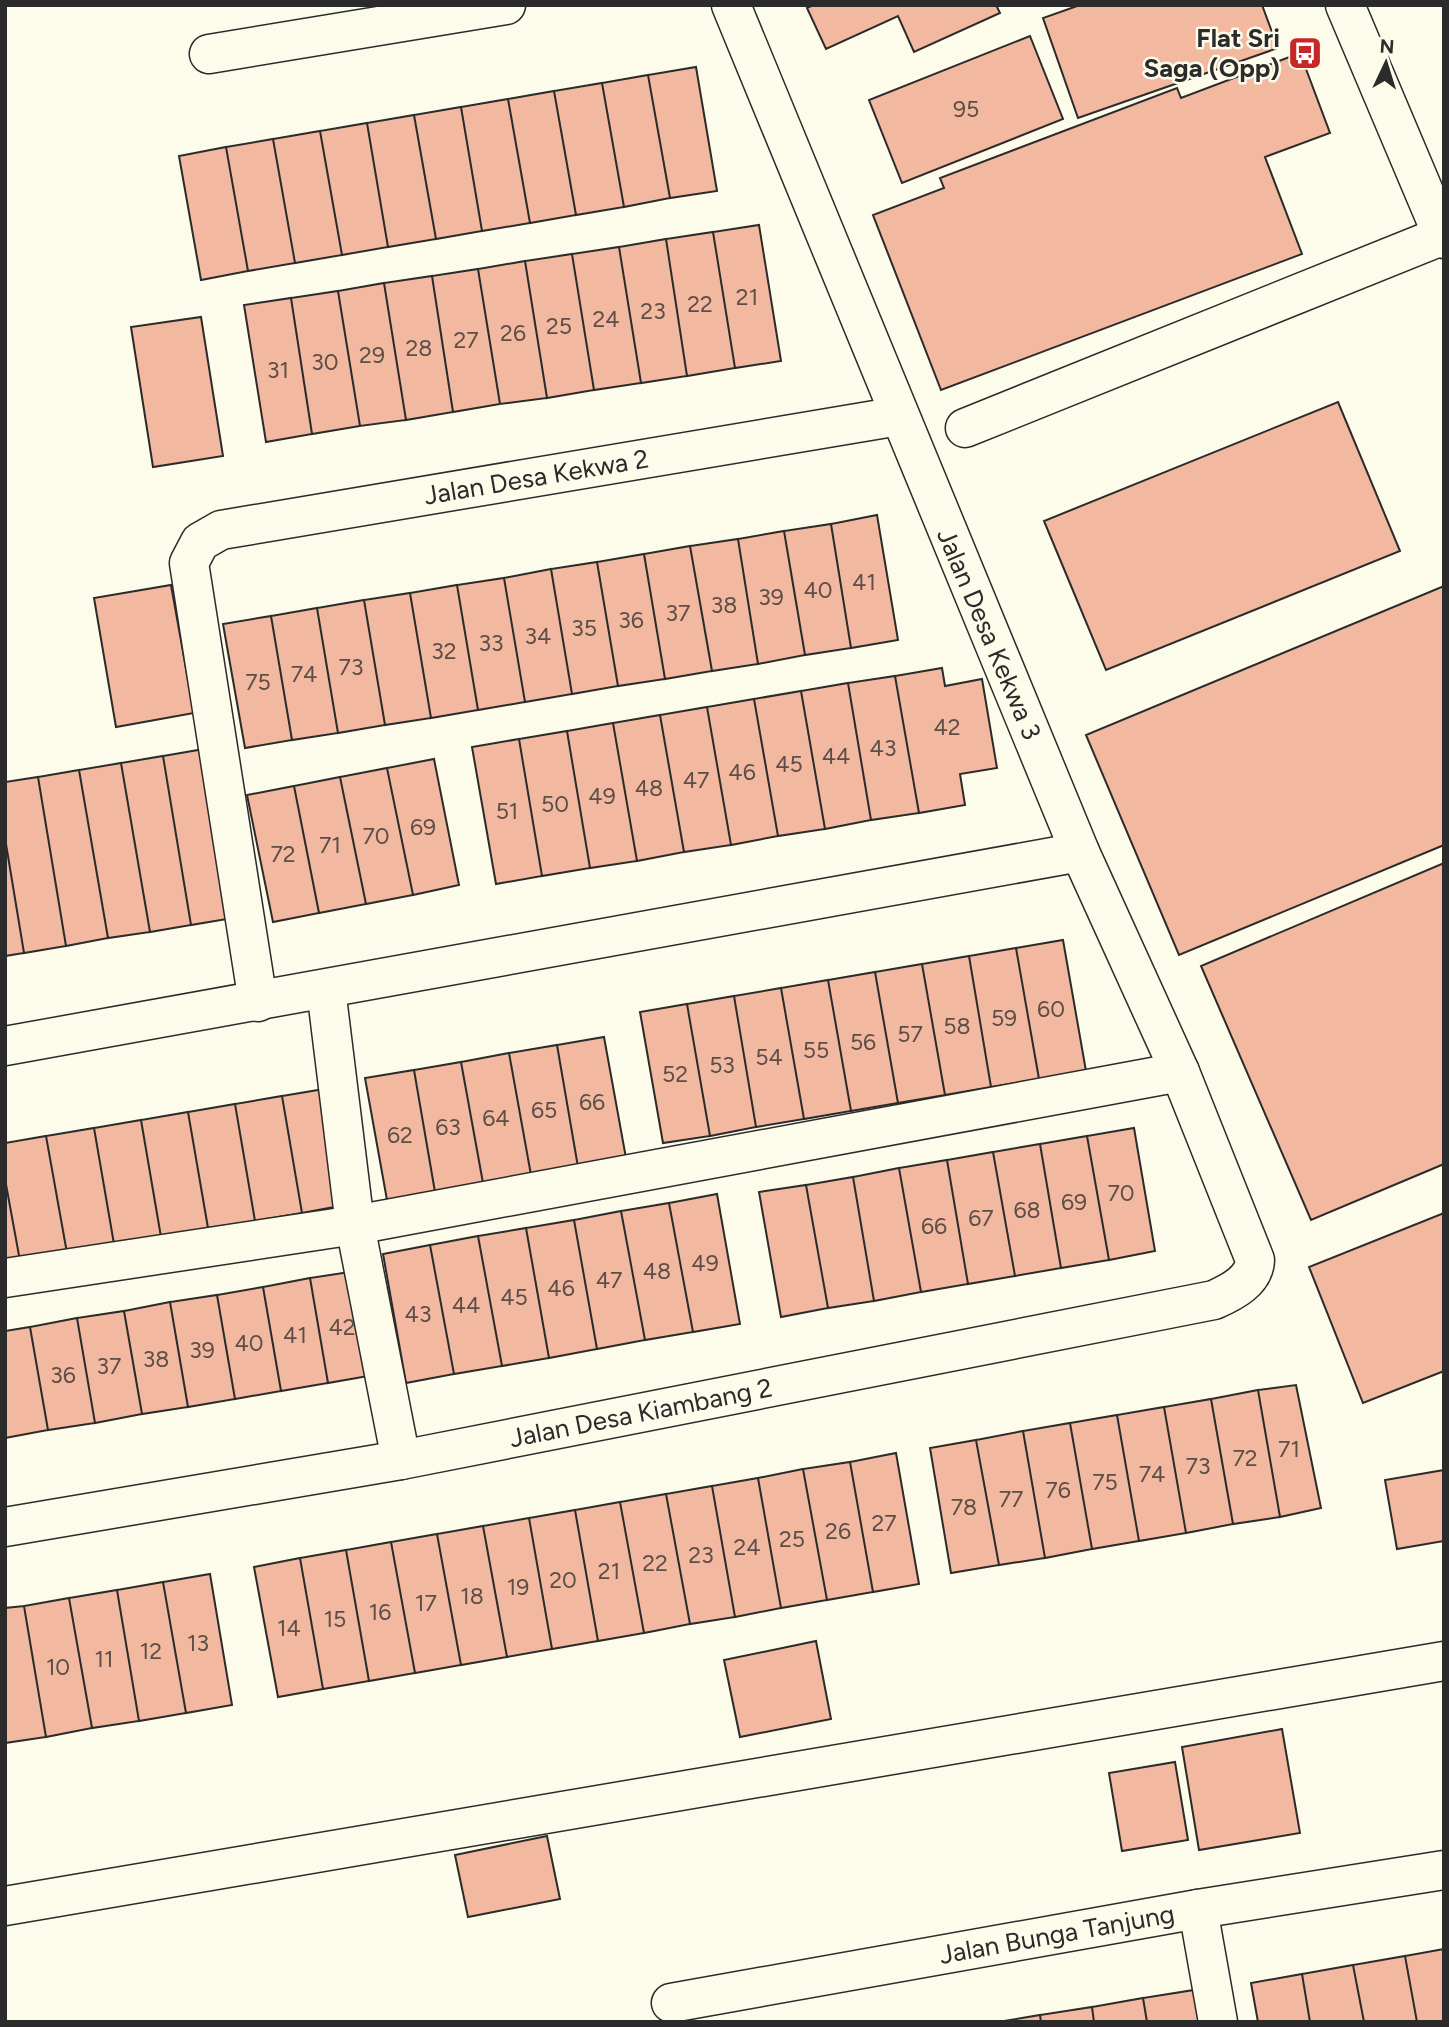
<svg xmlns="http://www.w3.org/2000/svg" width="1449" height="2027" font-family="Figtree,sans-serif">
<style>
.building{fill:#f2b8a0;stroke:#2b2b2b;stroke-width:2}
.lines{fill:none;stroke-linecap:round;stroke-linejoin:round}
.minor-casing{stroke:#2b2b2b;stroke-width:41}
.minor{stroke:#fdfbea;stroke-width:38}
.labels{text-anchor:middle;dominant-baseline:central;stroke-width:5;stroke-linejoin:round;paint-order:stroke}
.number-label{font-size:23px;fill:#5d4e48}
.poi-label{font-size:26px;font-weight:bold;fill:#2b2b2b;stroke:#fdfbea;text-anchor:end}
.street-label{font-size:26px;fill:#2b2b2b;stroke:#fdfbea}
</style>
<rect width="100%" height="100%" fill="#fdfbea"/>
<path class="building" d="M813 5H996L1000 13 914 52 898 16 826 49 807 8Z
M1080 5H1262L1278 48 1078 118 1043 18Z
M1030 36 1063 119 902 183 869 100Z
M1300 53 1330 133 1265 157 1302 254 941 390 873 215 944 188 940 178 1177 88 1181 98Z
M696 67 717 191 670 198 648 75Z
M648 75 670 198 624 207 602 83Z
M602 83 624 207 576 215 554 91Z
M554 91 576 215 530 223 508 99Z
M508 99 530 223 482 231 461 107Z
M461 107 482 231 436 239 414 115Z
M414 115 436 239 388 247 367 123Z
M367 123 388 247 342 255 320 131Z
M320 131 342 255 295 263 273 139Z
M273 139 295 263 248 271 226 147Z
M226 147 248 271 201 280 179 156Z
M759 225 781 361 735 368 713 232Z
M713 232 735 368 687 376 666 239Z
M666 239 687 376 641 383 619 247Z
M619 247 641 383 594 390 572 254Z
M572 254 594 390 547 398 525 261Z
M525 261 547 398 500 404 478 269Z
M478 269 500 404 453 412 432 276Z
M432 276 453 412 406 420 384 283Z
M384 283 406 420 360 426 338 291Z
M338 291 360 426 312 434 291 298Z
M291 298 312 434 266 442 244 305Z
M201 317 223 456 153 467 131 327Z
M1338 402 1400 551 1106 670 1044 521Z
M877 515 898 640 851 648 831 524Z
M831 524 851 648 805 655 784 531Z
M784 531 805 655 758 664 738 539Z
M738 539 758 664 712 671 690 546Z
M690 546 712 671 665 679 644 554Z
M644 554 665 679 618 686 597 562Z
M597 562 618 686 572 694 551 569Z
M551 569 572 694 525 702 504 578Z
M504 578 525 702 478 710 457 585Z
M171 585 194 713 116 727 94 598Z
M457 585 478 710 431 718 410 593Z
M1444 586V845L1179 955 1086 735Z
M410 593 431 718 385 725 364 600Z
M364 600 385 725 338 733 317 608Z
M317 608 338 733 292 740 271 616Z
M271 616 292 740 245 748 223 624Z
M942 668 945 686 982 679 997 768 960 774 965 805 919 813 895 676Z
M895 676 919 813 871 820 848 683Z
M848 683 871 820 825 829 801 691Z
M801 691 825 829 778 836 754 699Z
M754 699 778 836 731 845 707 707Z
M707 707 731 845 684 852 660 715Z
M660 715 684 852 637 861 613 723Z
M613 723 637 861 590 868 567 731Z
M567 731 590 868 542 876 519 739Z
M519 739 542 876 496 884 472 747Z
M204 749 233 918 191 925 163 756Z
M163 756 191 925 150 932 121 763Z
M434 759 459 885 413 895 387 768Z
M121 763 150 932 108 938 79 770Z
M387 768 413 895 366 904 340 777Z
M79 770 108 938 66 946 38 777Z
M38 777 66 946 24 953 5 838V782Z
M340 777 366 904 319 913 294 786Z
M294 786 319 913 273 922 247 795Z
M5 838 24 953 5 956Z
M1444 863V1164L1311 1220 1201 966Z
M1063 940 1086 1071 1039 1079 1016 948Z
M1016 948 1039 1079 991 1087 969 956Z
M969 956 991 1087 945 1095 922 964Z
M922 964 945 1095 898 1103 875 972Z
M875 972 898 1103 851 1111 828 980Z
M828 980 851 1111 804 1119 781 988Z
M781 988 804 1119 756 1127 734 996Z
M734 996 756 1127 710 1136 687 1004Z
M687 1004 710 1136 663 1143 640 1012Z
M604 1037 626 1158 578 1167 557 1045Z
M557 1045 578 1167 531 1175 509 1053Z
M509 1053 531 1175 483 1183 461 1062Z
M461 1062 483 1183 435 1192 414 1070Z
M414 1070 435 1192 387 1200 365 1078Z
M330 1088 350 1204 302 1213 282 1096Z
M282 1096 302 1213 255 1221 235 1104Z
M235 1104 255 1221 208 1228 188 1112Z
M188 1112 208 1228 161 1237 141 1120Z
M141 1120 161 1237 114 1244 94 1128Z
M94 1128 114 1244 67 1253 46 1136Z
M1134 1128 1155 1251 1109 1260 1087 1136Z
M46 1136 67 1253 20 1261 5 1179V1143Z
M1087 1136 1109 1260 1061 1268 1040 1144Z
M1040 1144 1061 1268 1015 1276 993 1152Z
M993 1152 1015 1276 968 1284 947 1160Z
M947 1160 968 1284 921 1292 899 1168Z
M899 1168 921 1292 874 1301 853 1177Z
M853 1177 874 1301 828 1308 806 1185Z
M5 1179 20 1261 5 1263Z
M806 1185 828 1308 781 1317 759 1192Z
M717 1194 740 1324 693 1332 669 1203Z
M669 1203 693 1332 645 1340 621 1211Z
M621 1211 645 1340 597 1349 574 1220Z
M1444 1213V1371L1363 1403 1309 1267Z
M574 1220 597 1349 549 1358 526 1228Z
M526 1228 549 1358 502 1366 478 1236Z
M478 1236 502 1366 454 1374 430 1245Z
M430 1245 454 1374 406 1383 383 1254Z
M356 1271 374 1375 328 1383 310 1278Z
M310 1278 328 1383 281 1391 263 1287Z
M263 1287 281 1391 235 1399 217 1295Z
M217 1295 235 1399 188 1407 170 1302Z
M170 1302 188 1407 142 1414 124 1311Z
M124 1311 142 1414 95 1423 77 1318Z
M77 1318 95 1423 48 1430 30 1327Z
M30 1327 48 1430 5 1438V1331Z
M1296 1385 1321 1508 1280 1517 1258 1390Z
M1258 1390 1280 1517 1233 1524 1211 1399Z
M1211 1399 1233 1524 1186 1533 1164 1407Z
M1164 1407 1186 1533 1139 1541 1117 1415Z
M1117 1415 1139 1541 1092 1549 1070 1423Z
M1070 1423 1092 1549 1045 1558 1023 1431Z
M1023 1431 1045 1558 999 1565 976 1440Z
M976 1440 999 1565 951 1573 930 1448Z
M896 1453 919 1584 873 1592 850 1462Z
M850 1462 873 1592 827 1600 803 1469Z
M803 1469 827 1600 781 1608 758 1478Z
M1444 1470V1541L1397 1549 1385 1480Z
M758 1478 781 1608 735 1617 712 1486Z
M712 1486 735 1617 690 1624 666 1494Z
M666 1494 690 1624 644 1633 620 1502Z
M620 1502 644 1633 598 1641 575 1510Z
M575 1510 598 1641 552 1649 529 1518Z
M529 1518 552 1649 507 1657 483 1526Z
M483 1526 507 1657 461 1665 437 1534Z
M437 1534 461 1665 415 1673 391 1542Z
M391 1542 415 1673 369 1681 346 1550Z
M346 1550 369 1681 323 1689 300 1558Z
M300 1558 323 1689 278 1697 254 1567Z
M210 1574 232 1705 186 1713 163 1582Z
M163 1582 186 1713 139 1721 117 1590Z
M117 1590 139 1721 92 1728 69 1598Z
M69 1598 92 1728 46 1737 24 1606Z
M24 1606 46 1737 5 1743V1608Z
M816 1641 831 1719 740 1737 724 1660Z
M1282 1729 1300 1833 1199 1850 1182 1747Z
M1175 1762 1188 1840 1122 1851 1109 1773Z
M547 1836 560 1899 468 1917 455 1855Z
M1444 1949V2022H1417L1405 1956Z
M1405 1956 1417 2022H1364L1353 1965Z
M1353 1965 1364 2022H1310L1302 1974Z
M1302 1974 1310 2022H1258L1251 1983Z
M1194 1990 1200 2022H1147L1143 1998Z
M1143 1998 1147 2022H1094L1092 2007Z
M1092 2007 1094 2022H1041L1040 2015Z
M1040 2015 1041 2022H998Z"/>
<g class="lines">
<g class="minor-casing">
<g id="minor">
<path d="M1345 5 1444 239"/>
<path d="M209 54 506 5"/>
<path d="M965 428 1444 235"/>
<path d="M326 989 355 1225 401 1460"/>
<path id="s1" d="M258 1002 189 563 200 542 221 530 899 416"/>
<path d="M5 1046 1080 852"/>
<path d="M5 1278 355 1225 1180 1072"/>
<path id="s2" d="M5 1527 401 1460 1214 1300C1232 1292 1254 1281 1255 1260L1180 1072 1080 852 731 5"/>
<path d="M5 1906 1444 1661"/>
<path d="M1198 1909 1218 2022"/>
<path id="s3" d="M671 2003 1198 1909 1444 1870"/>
</g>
</g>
<use href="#minor" class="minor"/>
</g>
<defs>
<g id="bus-square" transform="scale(1.75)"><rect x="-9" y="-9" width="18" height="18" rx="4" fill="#c62828" stroke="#fdfbea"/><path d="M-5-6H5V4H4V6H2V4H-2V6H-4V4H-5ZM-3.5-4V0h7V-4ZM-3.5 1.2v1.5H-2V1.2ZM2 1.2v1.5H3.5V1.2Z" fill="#fff"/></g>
</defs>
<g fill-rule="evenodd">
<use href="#bus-square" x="1305" y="53"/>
</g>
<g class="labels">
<g class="number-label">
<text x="966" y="109">95</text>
<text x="747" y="297">21</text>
<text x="700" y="304">22</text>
<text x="653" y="311">23</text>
<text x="606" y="319">24</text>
<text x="559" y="326">25</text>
<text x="513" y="333">26</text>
<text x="466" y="340">27</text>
<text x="419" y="348">28</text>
<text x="372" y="355">29</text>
<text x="325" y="362">30</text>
<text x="278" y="370">31</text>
<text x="864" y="582">41</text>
<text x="818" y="590">40</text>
<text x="771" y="597">39</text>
<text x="724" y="605">38</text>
<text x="678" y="613">37</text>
<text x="631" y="620">36</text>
<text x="584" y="628">35</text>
<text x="538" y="636">34</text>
<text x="491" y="643">33</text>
<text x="444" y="651">32</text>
<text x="351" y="667">73</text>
<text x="304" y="674">74</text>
<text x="258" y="682">75</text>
<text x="947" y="727">42</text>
<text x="883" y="748">43</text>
<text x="836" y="756">44</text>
<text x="789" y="764">45</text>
<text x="742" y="772">46</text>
<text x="696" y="780">47</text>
<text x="649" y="788">48</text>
<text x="602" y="796">49</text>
<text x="555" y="804">50</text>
<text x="507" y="811">51</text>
<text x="423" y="827">69</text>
<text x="376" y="836">70</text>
<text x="330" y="845">71</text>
<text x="283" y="854">72</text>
<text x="1051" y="1009">60</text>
<text x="1004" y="1018">59</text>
<text x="957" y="1026">58</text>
<text x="910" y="1034">57</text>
<text x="863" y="1042">56</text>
<text x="816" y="1050">55</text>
<text x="769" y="1057">54</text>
<text x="722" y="1065">53</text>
<text x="675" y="1074">52</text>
<text x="592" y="1102">66</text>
<text x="544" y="1110">65</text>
<text x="496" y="1118">64</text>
<text x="448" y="1127">63</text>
<text x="400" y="1135">62</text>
<text x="1121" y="1193">70</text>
<text x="1074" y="1202">69</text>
<text x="1027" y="1210">68</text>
<text x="981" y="1218">67</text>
<text x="934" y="1226">66</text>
<text x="705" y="1263">49</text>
<text x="657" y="1271">48</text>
<text x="609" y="1280">47</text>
<text x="561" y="1288">46</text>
<text x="514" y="1297">45</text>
<text x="466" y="1305">44</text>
<text x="418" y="1314">43</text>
<text x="342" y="1327">42</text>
<text x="295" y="1335">41</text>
<text x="249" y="1343">40</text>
<text x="202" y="1350">39</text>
<text x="156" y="1359">38</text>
<text x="109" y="1366">37</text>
<text x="63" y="1375">36</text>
<text x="1289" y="1449">71</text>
<text x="1245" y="1458">72</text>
<text x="1198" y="1466">73</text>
<text x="1152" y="1474">74</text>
<text x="1105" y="1482">75</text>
<text x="1058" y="1490">76</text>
<text x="1011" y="1499">77</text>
<text x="964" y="1507">78</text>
<text x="884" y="1523">27</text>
<text x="838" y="1531">26</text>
<text x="792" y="1539">25</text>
<text x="747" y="1547">24</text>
<text x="701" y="1555">23</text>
<text x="655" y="1563">22</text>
<text x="609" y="1571">21</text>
<text x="563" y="1580">20</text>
<text x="518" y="1587">19</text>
<text x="472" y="1596">18</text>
<text x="426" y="1603">17</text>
<text x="380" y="1612">16</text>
<text x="335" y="1619">15</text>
<text x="289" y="1628">14</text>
<text x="198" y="1643">13</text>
<text x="151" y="1651">12</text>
<text x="104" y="1659">11</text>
<text x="58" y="1667">10</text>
</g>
<g class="poi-label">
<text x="1280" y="38">Flat Sri<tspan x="1280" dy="30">Saga (Opp)</tspan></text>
</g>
<g class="street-label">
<text stroke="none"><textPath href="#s1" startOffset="812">Jalan Desa Kekwa 2</textPath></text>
<text transform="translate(989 634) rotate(67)">Jalan Desa Kekwa 3</text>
<text stroke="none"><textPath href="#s2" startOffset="646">Jalan Desa Kiambang 2</textPath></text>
<text stroke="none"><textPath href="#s3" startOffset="392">Jalan Bunga Tanjung</textPath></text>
</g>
</g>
<rect width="1449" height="2027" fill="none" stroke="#2b2b2b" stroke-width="14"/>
<g transform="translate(1386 63) rotate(4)" stroke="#fdfbea" stroke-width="5" paint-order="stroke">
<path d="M0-5L12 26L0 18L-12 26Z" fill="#2b2b2b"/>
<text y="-10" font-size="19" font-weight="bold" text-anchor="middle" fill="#2b2b2b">N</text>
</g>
</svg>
